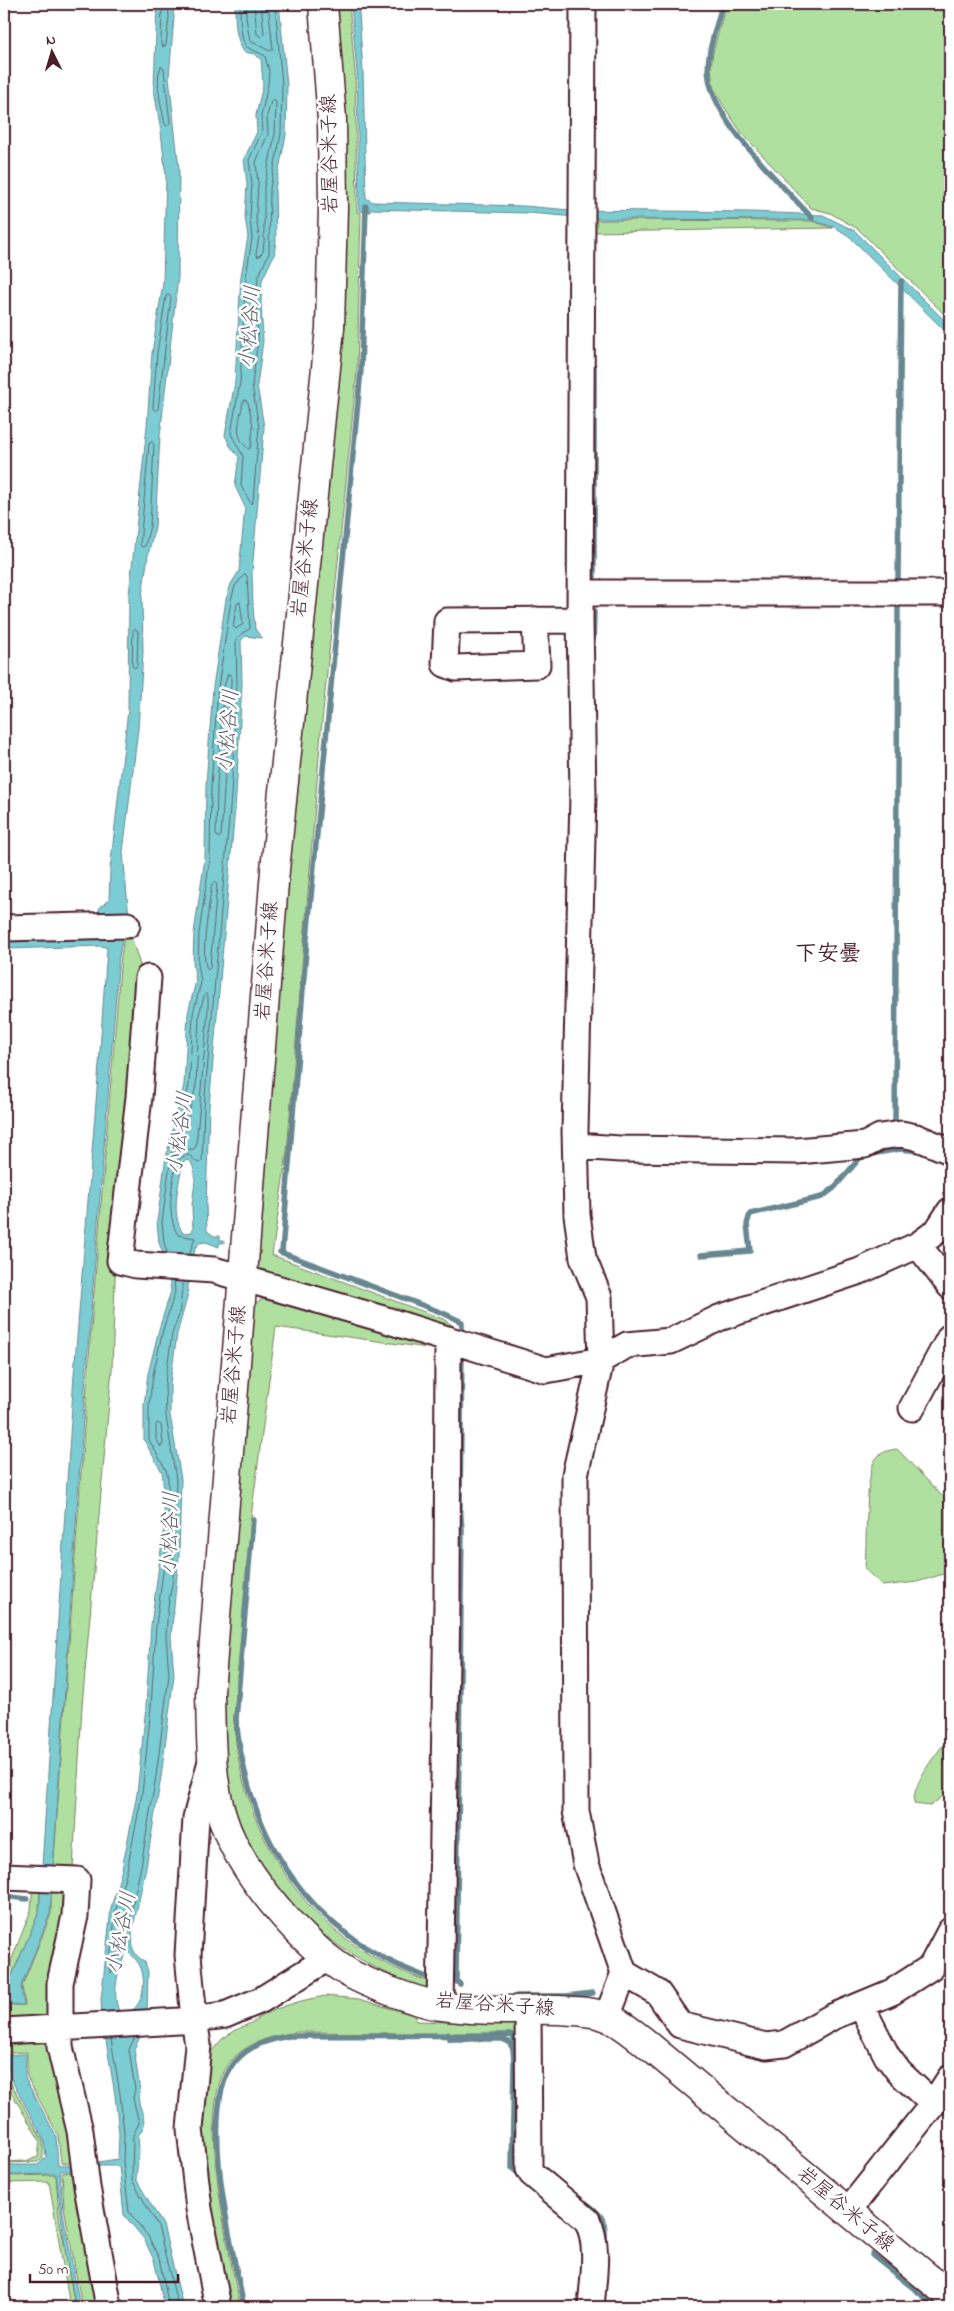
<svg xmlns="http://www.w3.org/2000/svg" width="954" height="2311" font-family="'Indie Flower','Klee One',sans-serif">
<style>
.green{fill:#b0e0a0;stroke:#7d8066}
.water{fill:#7ccdd3;stroke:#688790;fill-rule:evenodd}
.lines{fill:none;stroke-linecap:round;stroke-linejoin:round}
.shore{stroke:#5e656e;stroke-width:1}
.stream{stroke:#688790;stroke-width:5.5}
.minor-casing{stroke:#4a1f2b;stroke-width:29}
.major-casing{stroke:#4a1f2b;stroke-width:31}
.minor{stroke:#fff;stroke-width:25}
.major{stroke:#fff;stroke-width:28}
.labels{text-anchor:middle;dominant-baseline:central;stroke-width:5;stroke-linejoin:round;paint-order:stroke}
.street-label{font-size:20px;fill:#4a1f2b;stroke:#fff}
.water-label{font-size:21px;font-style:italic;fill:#5c5c66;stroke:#fff}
.quarter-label{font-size:22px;font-weight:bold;fill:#4a1f2b;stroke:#fff}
</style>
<rect width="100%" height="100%" fill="#fff"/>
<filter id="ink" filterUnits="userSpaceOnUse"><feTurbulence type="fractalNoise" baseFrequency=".02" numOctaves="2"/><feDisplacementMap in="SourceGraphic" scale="10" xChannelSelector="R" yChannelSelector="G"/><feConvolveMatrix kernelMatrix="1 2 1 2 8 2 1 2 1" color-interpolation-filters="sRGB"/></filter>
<g filter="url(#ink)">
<path class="green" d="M334 4H349L355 72 357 212 361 213 357 371 321 732 287 1152 272 1255 443 1319 452 1325 454 1331 259 1273 255 1258 318 533Z
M726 4H950V320L858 229 830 213 811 208 741 132 723 105 713 87 712 79 711 67 713 52Z
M590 220 812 221 833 228 592 232Z
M125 931 130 933 132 939 143 975 116 1251 112 1369 82 1706 73 1869 53 1873 91 1329 121 956Z
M262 1299 301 1304 442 1350 276 1327 251 1517 234 1718C237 1800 277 1885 342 1936 366 1955 396 1970 425 1980L439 1932 435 1985 425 1989C341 1959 275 1908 240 1824 229 1796 224 1766 219 1736L252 1306Z
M897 1449 950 1504V1572L917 1582 882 1586 865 1569C867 1544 865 1482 874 1462 878 1453 888 1450 897 1449Z
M950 1736V1791L930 1806 914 1804C912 1782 937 1753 950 1736Z
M33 1881H40L39 1912 7 1987 4 2005H25L22 1986 51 1914V1881L65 1884 54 2017 4 2020V1979L31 1910Z
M326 1996 359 1999 416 2016V2021L517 2024 518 2036 512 2034 296 2032C273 2036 247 2042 231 2061 193 2105 230 2252 240 2307H221L198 2172 201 2076 211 2052 222 2039 236 2030 257 2020 258 2018C280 2006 301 2000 326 1996Z
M55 2041 103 2307H82L64 2207 62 2173 73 2172 72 2163H61L58 2135 27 2077V2052L6 2053 8 2078 43 2141V2158L38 2162 4 2163V2162L26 2161 38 2157 40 2141 5 2082 4 2043Z
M56 2175 59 2215 75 2307H70L49 2182 4 2183V2176Z"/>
<path class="water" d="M157 4H172L174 17 169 77 179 169 178 277 160 436 155 527 148 555 142 596 143 652 138 729 123 852 129 918 126 920 119 956 86 1374 50 1914 21 1986 24 2005H5L7 1987 39 1912 74 1374 99 1065 107 948 102 946 4 949V940L96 922 100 907 109 900 110 870 128 710 129 595 147 426 152 353 163 283 166 177 161 132 154 89Z
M235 4H279L287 85 286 135 275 189 276 240 274 255 262 280 261 302 263 341 257 385 264 427 252 573 253 607 255 629 262 638 245 636 241 641 242 683 236 796 209 1107 206 1205 207 1231 214 1236H220V1240H224V1243H219V1247L206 1242 199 1243 195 1249 189 1276 187 1298 177 1334 170 1383V1415L181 1479 179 1555 171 1637 174 1675 161 1777 146 1867 132 1932 133 1949 137 1956 145 1962 148 1972 147 2014 139 2039 134 2049 140 2091C135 2103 145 2113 144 2125 143 2130 140 2132 138 2136L139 2149 136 2179 163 2225 183 2307H165L154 2260 144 2239 124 2215 119 2166H98V2162L118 2159 119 2134 115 2095 102 2016 101 2000 111 1908 122 1869 137 1794 146 1706 151 1625 164 1527 163 1480 162 1472 144 1440V1405L148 1374 159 1329 171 1291 167 1263 159 1243 157 1222 166 1156 184 1085 188 1013 196 981 193 963 194 933 205 858 206 785 213 687 226 599 231 584 239 571 245 507 235 486 239 457 230 446 225 435 235 382 241 276 248 237 245 217 247 184 244 159 257 132 256 115 263 85 261 59 254 54 244 52C235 39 235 20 235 4ZM189 1160C200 1172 192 1194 192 1208 192 1215 193 1222 193 1229L192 1232 183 1233C170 1214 179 1185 182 1164L184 1161ZM128 1950C131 1955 138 1961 140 1966 148 1983 142 2014 121 2014 110 1999 118 1964 128 1950Z
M351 4H358L359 13 363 71 366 198 373 202 524 206 570 210 751 212 823 215 855 231 950 326V336L849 236 834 227 811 220 602 219 528 213 371 209 370 212 359 211 357 72Z
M26 2054 25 2078 56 2136 58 2165H71V2171H60L63 2213 80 2307H76L67 2263 56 2174 4 2175V2165H38L46 2157 44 2140 10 2077 7 2055Z"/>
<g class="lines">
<path class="shore" d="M162 4 161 44 163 47 166 45 169 17 168 4
M240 4C240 12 240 42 247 47 252 51 260 52 265 56L269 71 268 85 261 116 262 132 249 160 252 184 250 217 252 238 246 277 240 382 231 434 243 456 241 486 251 504 253 501 259 427 252 385 258 340 256 302 258 278 269 253 270 188 281 134 282 85 275 4
M246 4V18L250 41 270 51 273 49 268 4
M254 4 257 34 261 37 264 34 261 4
M161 67 164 69 170 123 167 126 165 124C162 110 154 79 161 67Z
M274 100 276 102 275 134 264 188V240L263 252 258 257 256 254 259 237 256 217 258 184 256 162 268 134 267 116 271 101Z
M169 295 171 297 158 409 155 411 153 408 157 353 166 296Z
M245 400 248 402 253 426 251 447 249 449C232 437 240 420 243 402Z
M152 442 154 445 150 526 145 546 142 547 140 545 149 444Z
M240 602 243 624 236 629 233 626 237 604Z
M135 629 138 631 137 666 135 668 132 666 133 631Z
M228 674 231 675V683L221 836 219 838 216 835 217 786 224 688Z
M215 882 217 885 210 968 208 970C199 961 210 899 212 884Z
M206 994 208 997V1010L196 1147 194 1149 182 1150 180 1147 196 1086 199 1015 204 996Z
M167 1253 164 1242 162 1222 171 1156 189 1086 193 1014 201 982 198 963 199 933 210 858 211 786 218 688 231 600 235 586 245 574 247 576 250 629 242 633 236 640 237 683 231 796 204 1107 202 1161 198 1163 189 1155 182 1157 178 1161C171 1182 166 1216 178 1235L195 1238 189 1255
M174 1281 175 1292 163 1330 153 1375 149 1405V1440L166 1470 168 1479 169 1527 156 1625 151 1707 142 1794 127 1870 116 1909 109 1968 111 1973 113 1971 120 1953 127 1944V1931L141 1866 156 1776 169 1675 166 1636 168 1606 173 1579 176 1480 166 1416 165 1383 172 1334 179 1315 183 1282
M158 1423 161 1425 163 1444 161 1447 156 1439V1425Z
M135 2037 129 2049 135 2090 133 2098 139 2123 133 2135 132 2180 158 2226 178 2307
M111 2039 120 2094 124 2133 123 2162 129 2212 148 2236 159 2258 169 2307"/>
<path class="stream" d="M722 4C717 28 705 54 709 78 715 123 782 184 812 218
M594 366V578
M898 583 901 281
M593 647 594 612
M895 1128 898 608
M280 1252 443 1313 462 1322V1336
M282 1252 307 939 361 370 366 206
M701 1255 750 1251 747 1224 750 1214 822 1197 834 1188 860 1158 865 1155 900 1149 919 1151
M253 1519 236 1719C248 1838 309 1934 424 1976
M4 1896 27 1899
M460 1984 456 1981 462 1529 460 1507 462 1351
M517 1996H566L593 1993
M449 2034V2039H502L509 2042 513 2049 514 2062 512 2168 522 2177
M586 2203C605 2217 606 2221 605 2245
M872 2255 937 2307
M244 2307C233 2252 196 2107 235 2062 248 2046 270 2039 289 2036L510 2035 513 2036 517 2049"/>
<g class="minor-casing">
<path id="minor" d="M583 4 580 620 583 795 575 1131 577 1215 583 1258 599 1297 601 1360 575 1475 576 1811 586 1864 624 1973 607 2017
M581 593H950
M535 620 537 665 456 668 445 664 447 621 580 620
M4 928 127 925
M148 978 139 1097 120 1261 136 1265 214 1270 383 1319 546 1370 601 1360 627 1345 671 1341 719 1318 860 1271 918 1245 937 1231 950 1211
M576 1146 620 1149 797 1151 865 1145 880 1137 901 1134 916 1137 950 1151
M918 1245 950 1286
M912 1408 950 1337
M211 1761 196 1818 188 1955 194 2019 198 2045 190 2129 199 2209 218 2307
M4 1877 77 1880 75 1916 60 1983V2047L80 2131 87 2187 109 2307
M624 1973 658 1993 680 2025 766 2046 784 2044 832 2017 892 1992 931 1967 950 1931
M861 2005 887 2056 899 2072 933 2104
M440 2006 447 1602 448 1339
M528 2009 529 2169 532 2174 587 2220C600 2245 593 2280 591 2307
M4 2031 179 2021 225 2015 261 2000 328 1958
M847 2212 933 2104 950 2078"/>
</g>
<g class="major-casing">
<path id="major" d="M323 4 332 120 333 207 330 328 275 870 210 1692C211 1734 210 1776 222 1816 238 1870 301 1944 349 1973 368 1984 419 2003 441 2006 480 2012 520 2009 559 2010 574 2011 593 2011 607 2017 620 2022 631 2032 642 2040L950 2296"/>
</g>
<use href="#minor" class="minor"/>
<use href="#major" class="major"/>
</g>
</g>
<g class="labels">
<g class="street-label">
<text transform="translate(331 154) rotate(-91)">岩屋谷米子線</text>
<text transform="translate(306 558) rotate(-84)">岩屋谷米子線</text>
<text transform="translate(268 961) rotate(-86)">岩屋谷米子線</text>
<text transform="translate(235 1365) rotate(-85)">岩屋谷米子線</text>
<text transform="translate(495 2006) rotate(4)">岩屋谷米子線</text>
<text transform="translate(845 2210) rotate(40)">岩屋谷米子線</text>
</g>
<g class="water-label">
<text transform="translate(251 327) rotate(-86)">小松谷川</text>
<text transform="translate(229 731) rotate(-85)">小松谷川</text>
<text transform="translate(181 1133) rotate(-82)">小松谷川</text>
<text transform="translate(171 1533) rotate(-88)">小松谷川</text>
<text transform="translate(122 1933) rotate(-79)">小松谷川</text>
</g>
<g class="quarter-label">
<text x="828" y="955">下安曇</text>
</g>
</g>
<rect width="954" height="2311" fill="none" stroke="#fff" stroke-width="20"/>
<rect x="10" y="10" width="934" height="2291" fill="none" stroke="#4a1f2b" stroke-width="2" filter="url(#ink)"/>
<g transform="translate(52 52) rotate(355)" stroke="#ffffff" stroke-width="4" paint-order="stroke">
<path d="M0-4L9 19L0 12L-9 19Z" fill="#4a1f2b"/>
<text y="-8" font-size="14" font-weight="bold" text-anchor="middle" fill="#4a1f2b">N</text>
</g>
<path d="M30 2274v8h148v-8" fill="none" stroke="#4a1f2b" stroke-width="2.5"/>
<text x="38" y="2274" font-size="15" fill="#4a1f2b" stroke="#ffffff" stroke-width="4" paint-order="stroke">50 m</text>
</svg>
